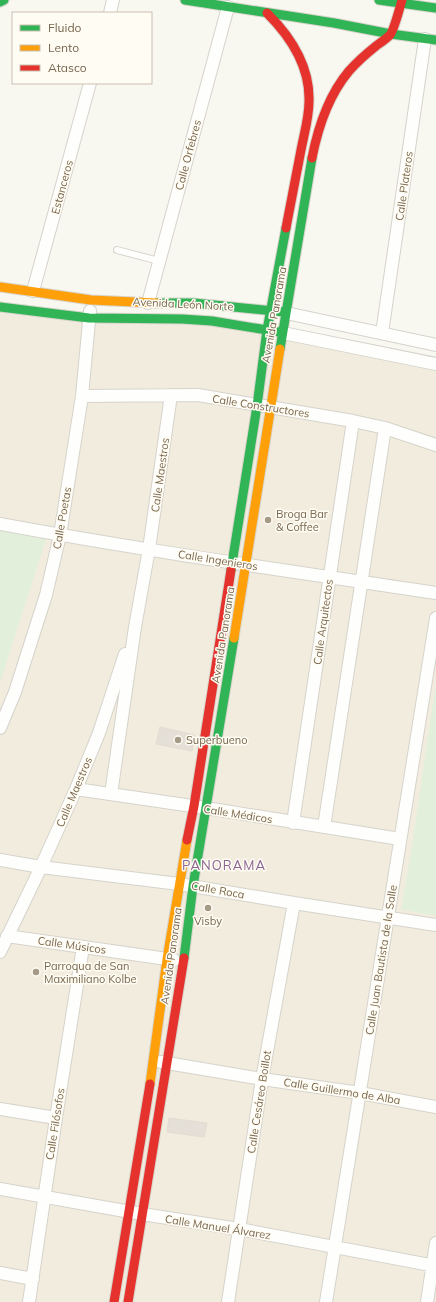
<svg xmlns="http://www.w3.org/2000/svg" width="436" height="1302" font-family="Mulish,sans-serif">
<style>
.residential{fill:#f1ecde}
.green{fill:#e2f0db}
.building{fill:#e5e0d7;stroke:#e2dcd2}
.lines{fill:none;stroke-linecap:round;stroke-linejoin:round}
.lane-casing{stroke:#d6d3cb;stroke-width:8}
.street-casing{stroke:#d6d3cb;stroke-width:14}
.fast-casing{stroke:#d7d4cc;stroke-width:11}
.slow-casing{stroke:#d7d4cc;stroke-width:11}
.jam-casing{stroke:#d7d4cc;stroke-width:11}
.lane{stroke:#fefefd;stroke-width:6}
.street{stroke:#fefefd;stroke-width:12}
.fast{stroke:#30b455;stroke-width:9}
.slow{stroke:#ff9f0a;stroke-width:9}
.jam{stroke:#e5322d;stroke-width:9}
.poi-dot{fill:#a59987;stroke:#fffcf3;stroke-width:1.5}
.labels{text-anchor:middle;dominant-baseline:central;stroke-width:3;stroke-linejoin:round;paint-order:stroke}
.street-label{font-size:11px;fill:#78664e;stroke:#fffcf3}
.poi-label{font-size:11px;fill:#78664e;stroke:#fffcf3;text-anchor:start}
.quarter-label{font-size:13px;letter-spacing:1px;fill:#8d6693;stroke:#fffcf3}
</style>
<rect width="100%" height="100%" fill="#f8f7f0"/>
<path class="residential" d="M0 306 267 331 436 363V1302H0Z"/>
<path class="green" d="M0 531 46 539 0 683Z
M435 689H436V916L401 909 411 853Z"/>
<path class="building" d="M160 727 195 735 192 751 156 744Z
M169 1118 207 1123 204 1137 167 1132Z"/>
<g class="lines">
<g class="lane-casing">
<path id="lane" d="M117 250 159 261"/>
</g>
<g class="street-casing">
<path id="street" d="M110 13 113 0
M33 291 90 83
M148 303 228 7
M286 313 436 345
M283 333 436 364
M382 333 425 39
M82 396 198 395 353 421 385 428 436 445
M0 524C145 551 291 571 436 593
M0 728 15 692 46 595 60 535 82 396 90 311
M76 789 206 808 400 839
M111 794 135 627 149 549 171 395
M293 823 353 421
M324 827 385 428
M0 860 41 867 179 884 294 903 436 925
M7 936 174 960
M0 952 41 867 76 789 99 733 125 654
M161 1062 262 1079 360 1093 436 1107
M0 1109 56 1118
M0 1189 142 1214 239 1229 436 1266
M0 1273 33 1279
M29 1302 56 1118 83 947
M228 1302 262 1079 294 903
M326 1302 436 618
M427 1302 436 1243"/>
</g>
<g class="fast-casing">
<path id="fast" d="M185 0 334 23 391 34 436 40
M379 0 436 8
M0 2 4 0
M157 303H194L284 312
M0 307 89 318 182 319 212 321 279 332
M280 349 312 158
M231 570 257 406 267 330 286 228
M184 958 193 886 234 638"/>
</g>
<g class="slow-casing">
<path id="slow" d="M0 287 91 300 157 303
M234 638 280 349
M150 1084 167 959 187 840"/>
</g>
<g class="jam-casing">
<path id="jam" d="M267 13C291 37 310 66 309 101 309 118 304 134 301 150 296 176 291 202 286 228
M312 158C318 127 328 96 349 71 357 62 366 54 376 46 380 43 386 39 390 35 394 30 400 7 402 0
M187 840 194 806 231 570
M114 1302 150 1084
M128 1302 184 958"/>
</g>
<use href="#lane" class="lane"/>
<use href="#street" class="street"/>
<use href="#fast" class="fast"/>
<use href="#slow" class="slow"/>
<use href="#jam" class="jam"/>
</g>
<g class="poi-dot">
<circle cx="268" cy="520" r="4"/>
<circle cx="178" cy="740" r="4"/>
<circle cx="208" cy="908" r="4"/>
<circle cx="36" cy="972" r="4"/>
</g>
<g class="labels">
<g class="street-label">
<text transform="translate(188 155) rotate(-75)">Calle Orfebres</text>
<text transform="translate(404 186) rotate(-82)">Calle Plateros</text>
<text transform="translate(62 187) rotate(-75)">Estanceros</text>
<text transform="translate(183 304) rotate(3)">Avenida León Norte</text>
<text transform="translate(274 315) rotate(-80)">Avenida Panorama</text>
<text transform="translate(261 406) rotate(9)">Calle Constructores</text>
<text transform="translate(160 475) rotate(-82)">Calle Maestros</text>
<text transform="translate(62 518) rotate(-80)">Calle Poetas</text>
<text transform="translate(218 560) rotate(9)">Calle Ingenieros</text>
<text transform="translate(323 622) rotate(-82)">Calle Arquitectos</text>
<text transform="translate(223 635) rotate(-81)">Avenida Panorama</text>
<text transform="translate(74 792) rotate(-67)">Calle Maestros</text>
<text transform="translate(238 814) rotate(9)">Calle Médicos</text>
<text transform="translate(218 890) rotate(10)">Calle Roca</text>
<text transform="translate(72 945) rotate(8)">Calle Músicos</text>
<text transform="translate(171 956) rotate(-82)">Avenida Panorama</text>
<text transform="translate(381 960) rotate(-81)">Calle Juan Bautista de la Salle</text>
<text transform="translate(342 1091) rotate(9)">Calle Guillermo de Alba</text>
<text transform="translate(259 1102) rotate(-81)">Calle Cesáreo Boillot</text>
<text transform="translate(55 1124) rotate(-81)">Calle Filósofos</text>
<text transform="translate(218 1227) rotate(9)">Calle Manuel Álvarez</text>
</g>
<g class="poi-label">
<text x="276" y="514">Broga Bar<tspan x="276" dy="13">&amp; Coffee</tspan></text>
<text x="186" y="740">Superbueno</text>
<text x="208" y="921" text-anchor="middle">Visby</text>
<text x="44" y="966">Parroqua de San<tspan x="44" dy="13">Maximiliano Kolbe</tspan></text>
</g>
<g class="quarter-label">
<text x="224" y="865">PANORAMA</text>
</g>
</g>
<rect x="12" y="12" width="140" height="72" fill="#fffcf3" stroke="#c9c0b1"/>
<rect x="20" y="25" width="20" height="6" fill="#30b455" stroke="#c9c0b1"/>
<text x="48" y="32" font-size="12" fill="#78664e">Fluido</text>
<rect x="20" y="45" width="20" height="6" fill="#ff9f0a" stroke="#c9c0b1"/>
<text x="48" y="52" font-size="12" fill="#78664e">Lento</text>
<rect x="20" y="65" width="20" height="6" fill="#e5322d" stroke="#c9c0b1"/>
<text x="48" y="72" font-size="12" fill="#78664e">Atasco</text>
</svg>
